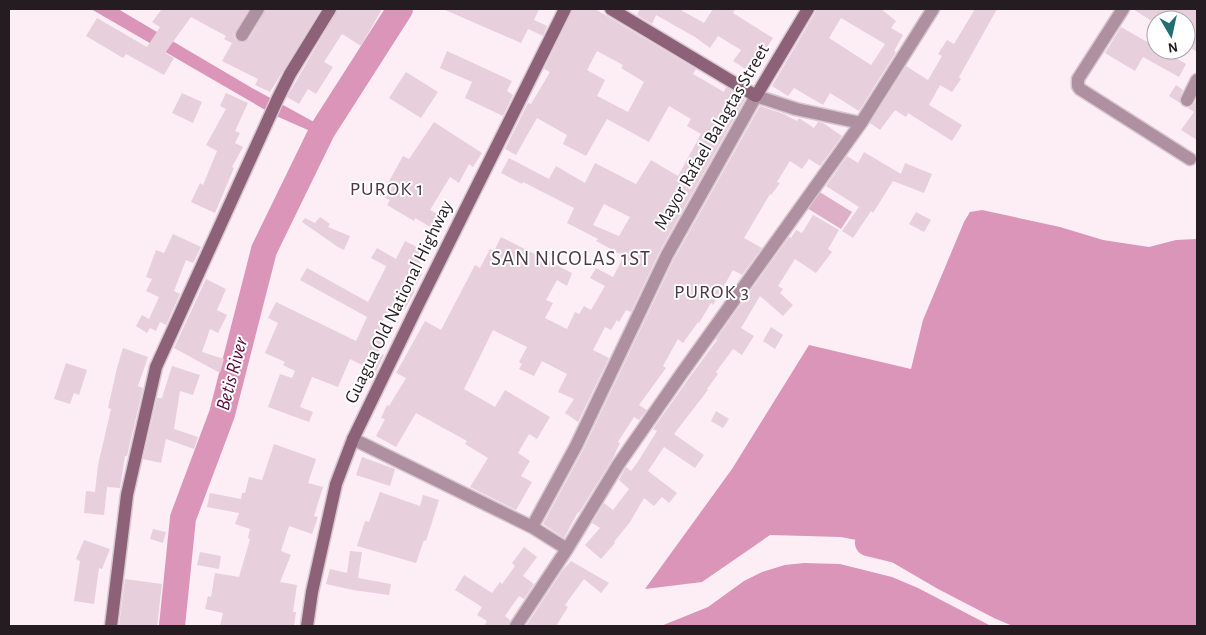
<svg xmlns="http://www.w3.org/2000/svg" width="1206" height="635" font-family="'Alegreya Sans',sans-serif">
<style>
.green{fill:#deb0c7}
.water{fill:#da95b9}
.lines{fill:none;stroke-linecap:round;stroke-linejoin:round}
.river{stroke:#da95b9;stroke-width:26}
.building{fill:#e8cfdc;fill-rule:evenodd}
.street-casing{stroke:#d6c7cf;stroke-width:15}
.secondary-casing{stroke:#d6c7cf;stroke-width:15}
.street{stroke:#af90a0;stroke-width:12}
.secondary{stroke:#8d6178;stroke-width:12}
.labels{text-anchor:middle;dominant-baseline:central;stroke-width:4;stroke-linejoin:round;paint-order:stroke}
.street-label{font-size:19px;fill:#251c21;stroke:#fff}
.neighbourhood-label{font-size:20px;letter-spacing:1px;fill:#4c3943;stroke:#fff}
.water-label{font-size:20px;font-style:italic;fill:#59063d;stroke:#fff}
.quarter-label{font-size:21px;letter-spacing:1px;fill:#4c3943;stroke:#fff}
</style>
<rect width="100%" height="100%" fill="#fdedf5"/>
<path class="green" d="M818 191 852 212 841 229 807 208Z"/>
<path class="water" d="M91 9H118L252 88 314 122 318 128 308 130 274 115Z
M982 210 1060 227 1103 240 1149 247 1176 240 1197 239V626H1055L947 577 898 548 841 537 770 535 702 582 645 589 732 469 809 345 911 369 923 320 964 222 970 212Z
M804 563 840 564 892 577 918 588 991 626H661L708 607 744 581 762 572 785 565Z"/>
<g class="lines">
<path class="river" d="M868 543 897 550 945 578 999 606 1046 626
M172 626 183 518 222 414 264 250 322 131 400 9"/>
</g>
<path class="building" d="M162 9H249L234 34 235 39 242 43 249 39 266 9H321L270 92 255 85 258 79 222 61 232 43 224 39 226 36 191 17 165 53 174 58 164 75 126 54 123 58 86 36 97 18 147 47 160 27 152 22Z
M338 9H382L361 46 342 34 324 62 333 67 316 94 308 89 299 104 287 97Z
M443 9H539L534 20 547 26 543 36 528 29 521 43Z
M573 9H595L696 69 693 74 724 92 726 87 745 99 660 251 631 312 626 310 619 322 617 320 611 330 605 327 593 350 609 358 578 422 565 413 574 399 558 392 567 374 542 361 534 376 519 369 522 364 519 362 527 347 493 330 464 389 495 407 505 390 550 417 537 439 529 434 518 453 530 461 521 476 532 482 516 510 470 487 488 458 465 444 467 441 416 413 396 447 376 436 385 419 381 418 387 405 389 406 406 378 396 373 425 321 441 330 475 265 480 268 490 249 494 251 501 237 572 273 567 286 557 280 546 300 553 303 545 318 567 329 575 312 579 314 584 306 591 310 605 286 590 278 596 268 613 277 624 256 596 241 598 239 567 223 574 208 523 182 522 184 501 173 509 158 549 179 556 166 585 183 595 163 636 184 651 160 678 176 701 134 687 126 691 119 669 106 649 142 607 119 586 156 563 144 567 135 537 118 516 155 505 149 528 103 531 104 550 72 544 69ZM597 51 623 65 621 68 644 82 628 112 597 96 605 80 587 70ZM604 204 630 217 619 236 593 225Z
M640 9H679L704 23 713 9H735L733 13 773 38 750 72 733 61 741 50 718 36 710 48 695 37 656 15 652 24 637 15Z
M816 9H881L896 21 891 28 903 35 894 51 896 52 859 111 830 93 823 105 794 88 788 96 772 86 815 13ZM841 18 885 44 871 65 829 38Z
M975 9H997L959 77 961 79 952 92 940 85 929 105 962 125 952 141 908 113 906 117 895 110 880 130 870 123 906 66 928 80 942 56 938 54 947 40 954 44Z
M1133 9H1197V52L1186 45V20H1150Z
M1121 27 1156 47V50H1162L1186 64 1179 77 1143 57 1135 71 1105 53Z
M447 51 512 81 507 91 513 95 503 116 465 98 472 82 440 68Z
M406 72 438 92 421 118 389 98Z
M1176 85 1183 90 1180 97V103L1169 96Z
M182 93 202 102 193 123 172 113Z
M226 93 248 103 235 131 240 133 235 143 243 147 232 167 234 168 215 213 191 202 200 183 203 185 217 151 206 145 226 109 220 106Z
M1197 99V140L1181 130 1194 112 1188 108 1192 106Z
M760 106 784 114 797 121 799 118 814 128 818 122 823 123 842 136 820 166 809 159 802 169 790 161 777 182 780 183 771 195 770 194 744 238 762 248 742 275 733 270 713 305 711 303 699 323 698 322 683 343 678 339 663 366 666 368 639 405 647 410 639 420 634 417 618 442 620 443 613 458 579 513 578 512 564 538 543 524 583 450 674 259Z
M434 122 482 153 473 167 469 164 459 183 450 177 430 210 446 219 439 232 415 218 414 221 387 205 390 200 374 193 380 181 387 185 403 156 409 159Z
M864 152 901 174 905 163 932 174 924 193 893 181 873 213 871 211 853 238 842 231 859 207 826 186 847 156 858 163Z
M916 212 931 220 924 232 909 224Z
M813 215 839 230 828 249 832 252 816 273 795 259 778 286 783 289 780 293 793 305 783 316 760 296 741 328 754 336 742 355 733 349 716 372 718 374 707 389 708 390 674 434 704 455 695 468 664 447 648 471 677 493 669 503 662 497 654 506 644 498 630 522 614 542 615 543 601 559 585 545 600 528 592 523 604 503 613 510 629 489 619 480 625 469 626 467 631 471 637 463 657 431 653 429 689 378 717 340 716 339 789 237 791 238 796 230 802 233Z
M320 217 330 224 328 227 350 236 344 250 338 247 302 222 305 218 315 223Z
M173 234 201 247 193 263 186 260 174 291 180 294 166 325 160 322 156 331 150 328 147 333 136 326 142 315 149 319 159 297 146 291 152 279 146 277 156 250 164 253Z
M405 241 425 251 416 271 422 274 413 290 415 291 405 309 396 304 394 308 391 307 379 327 389 332 378 352 384 355 376 372 350 359 338 387 312 377 300 407 313 412 309 422 268 407 280 374 292 378 295 371 283 365 285 362 265 353 278 323 268 318 276 302 356 341 367 317 300 280 307 268 368 302 385 269 386 266 371 258 377 248 396 259Z
M206 279 226 289 217 310 227 315 218 333 210 329 202 352 224 359 220 373 174 348Z
M771 327 783 335 775 349 763 341Z
M123 348 148 357 138 386 143 388 127 456H125L120 488 107 487 104 515 84 513 86 491 95 492 98 465 111 409 108 408 117 368Z
M66 363 87 370 79 395 74 393 70 404 54 399Z
M172 366 200 375 193 395 180 391 174 429 198 437 194 449 166 439 161 463 143 459 157 398H162Z
M716 411 729 419 723 428 711 421Z
M274 444 316 459 308 483 323 487 314 516 318 517 312 534 289 526 281 551 291 555 280 582 297 585 293 612H296L294 626H220L223 613 205 609 208 596 211 597 215 573 239 577 250 539 248 538 250 529 235 524 239 513 207 507 210 493 241 499 242 493H245L249 477 262 480Z
M362 457 395 469 390 486 356 475Z
M380 492 420 506 423 495 439 500 426 541 424 540 416 563 357 546 365 521 369 522Z
M153 529 166 532 163 543 150 539Z
M84 540 110 549 102 569 99 568 94 604 74 601 80 561 76 559Z
M524 547 537 557 523 576 534 584 524 599 519 596 505 616 510 620 508 626H484L487 621 477 615 482 607 455 590 464 575 492 593 500 582 502 584 515 566 512 563Z
M350 551 362 552 358 578 391 584 389 595 353 590 326 584 330 569 347 573Z
M200 552 221 556 219 569 197 565Z
M571 561 609 583 601 593 584 579 565 605 568 607 556 626H526L562 571Z
M125 579 162 584 157 626H119Z"/>
<g class="lines">
<g class="street-casing">
<path id="street" d="M1123 9 1078 79V86L1080 89 1190 159
M242 35 258 9
M1187 100 1197 80
M353 439 532 527 567 549
M532 527 576 446 667 255 756 96 796 109 861 123
M516 626 567 549 618 465 682 373 861 123 933 9"/>
</g>
<g class="secondary-casing">
<path id="secondary" d="M611 9 756 96 808 9
M111 626 127 495 156 367 278 98 290 74 330 9
M307 626 312 592 336 484 353 439 416 309 565 9"/>
</g>
<use href="#street" class="street"/>
<use href="#secondary" class="secondary"/>
</g>
<g class="labels">
<g class="street-label">
<text transform="translate(712 137) rotate(-60)">Mayor Rafael Balagtas Street</text>
<text transform="translate(399 302) rotate(-64)">Guagua Old National Highway</text>
</g>
<g class="neighbourhood-label">
<text x="387" y="189">PUROK 1</text>
<text x="712" y="292">PUROK 3</text>
</g>
<g class="water-label">
<text transform="translate(232 374) rotate(-75)">Betis River</text>
</g>
<g class="quarter-label">
<text x="571" y="258">SAN NICOLAS 1ST</text>
</g>
</g>
<rect width="1206" height="635" fill="none" stroke="#251c21" stroke-width="20"/>
<g transform="translate(1171 35) rotate(171)"><circle r="24" fill="#ffffff" stroke="#a8a4a6"/>
<path d="M0-4L9 19L0 12L-9 19Z" fill="#236e70"/>
<text y="-8" font-size="14" font-weight="bold" text-anchor="middle" fill="#251c21">N</text>
</g>
</svg>
